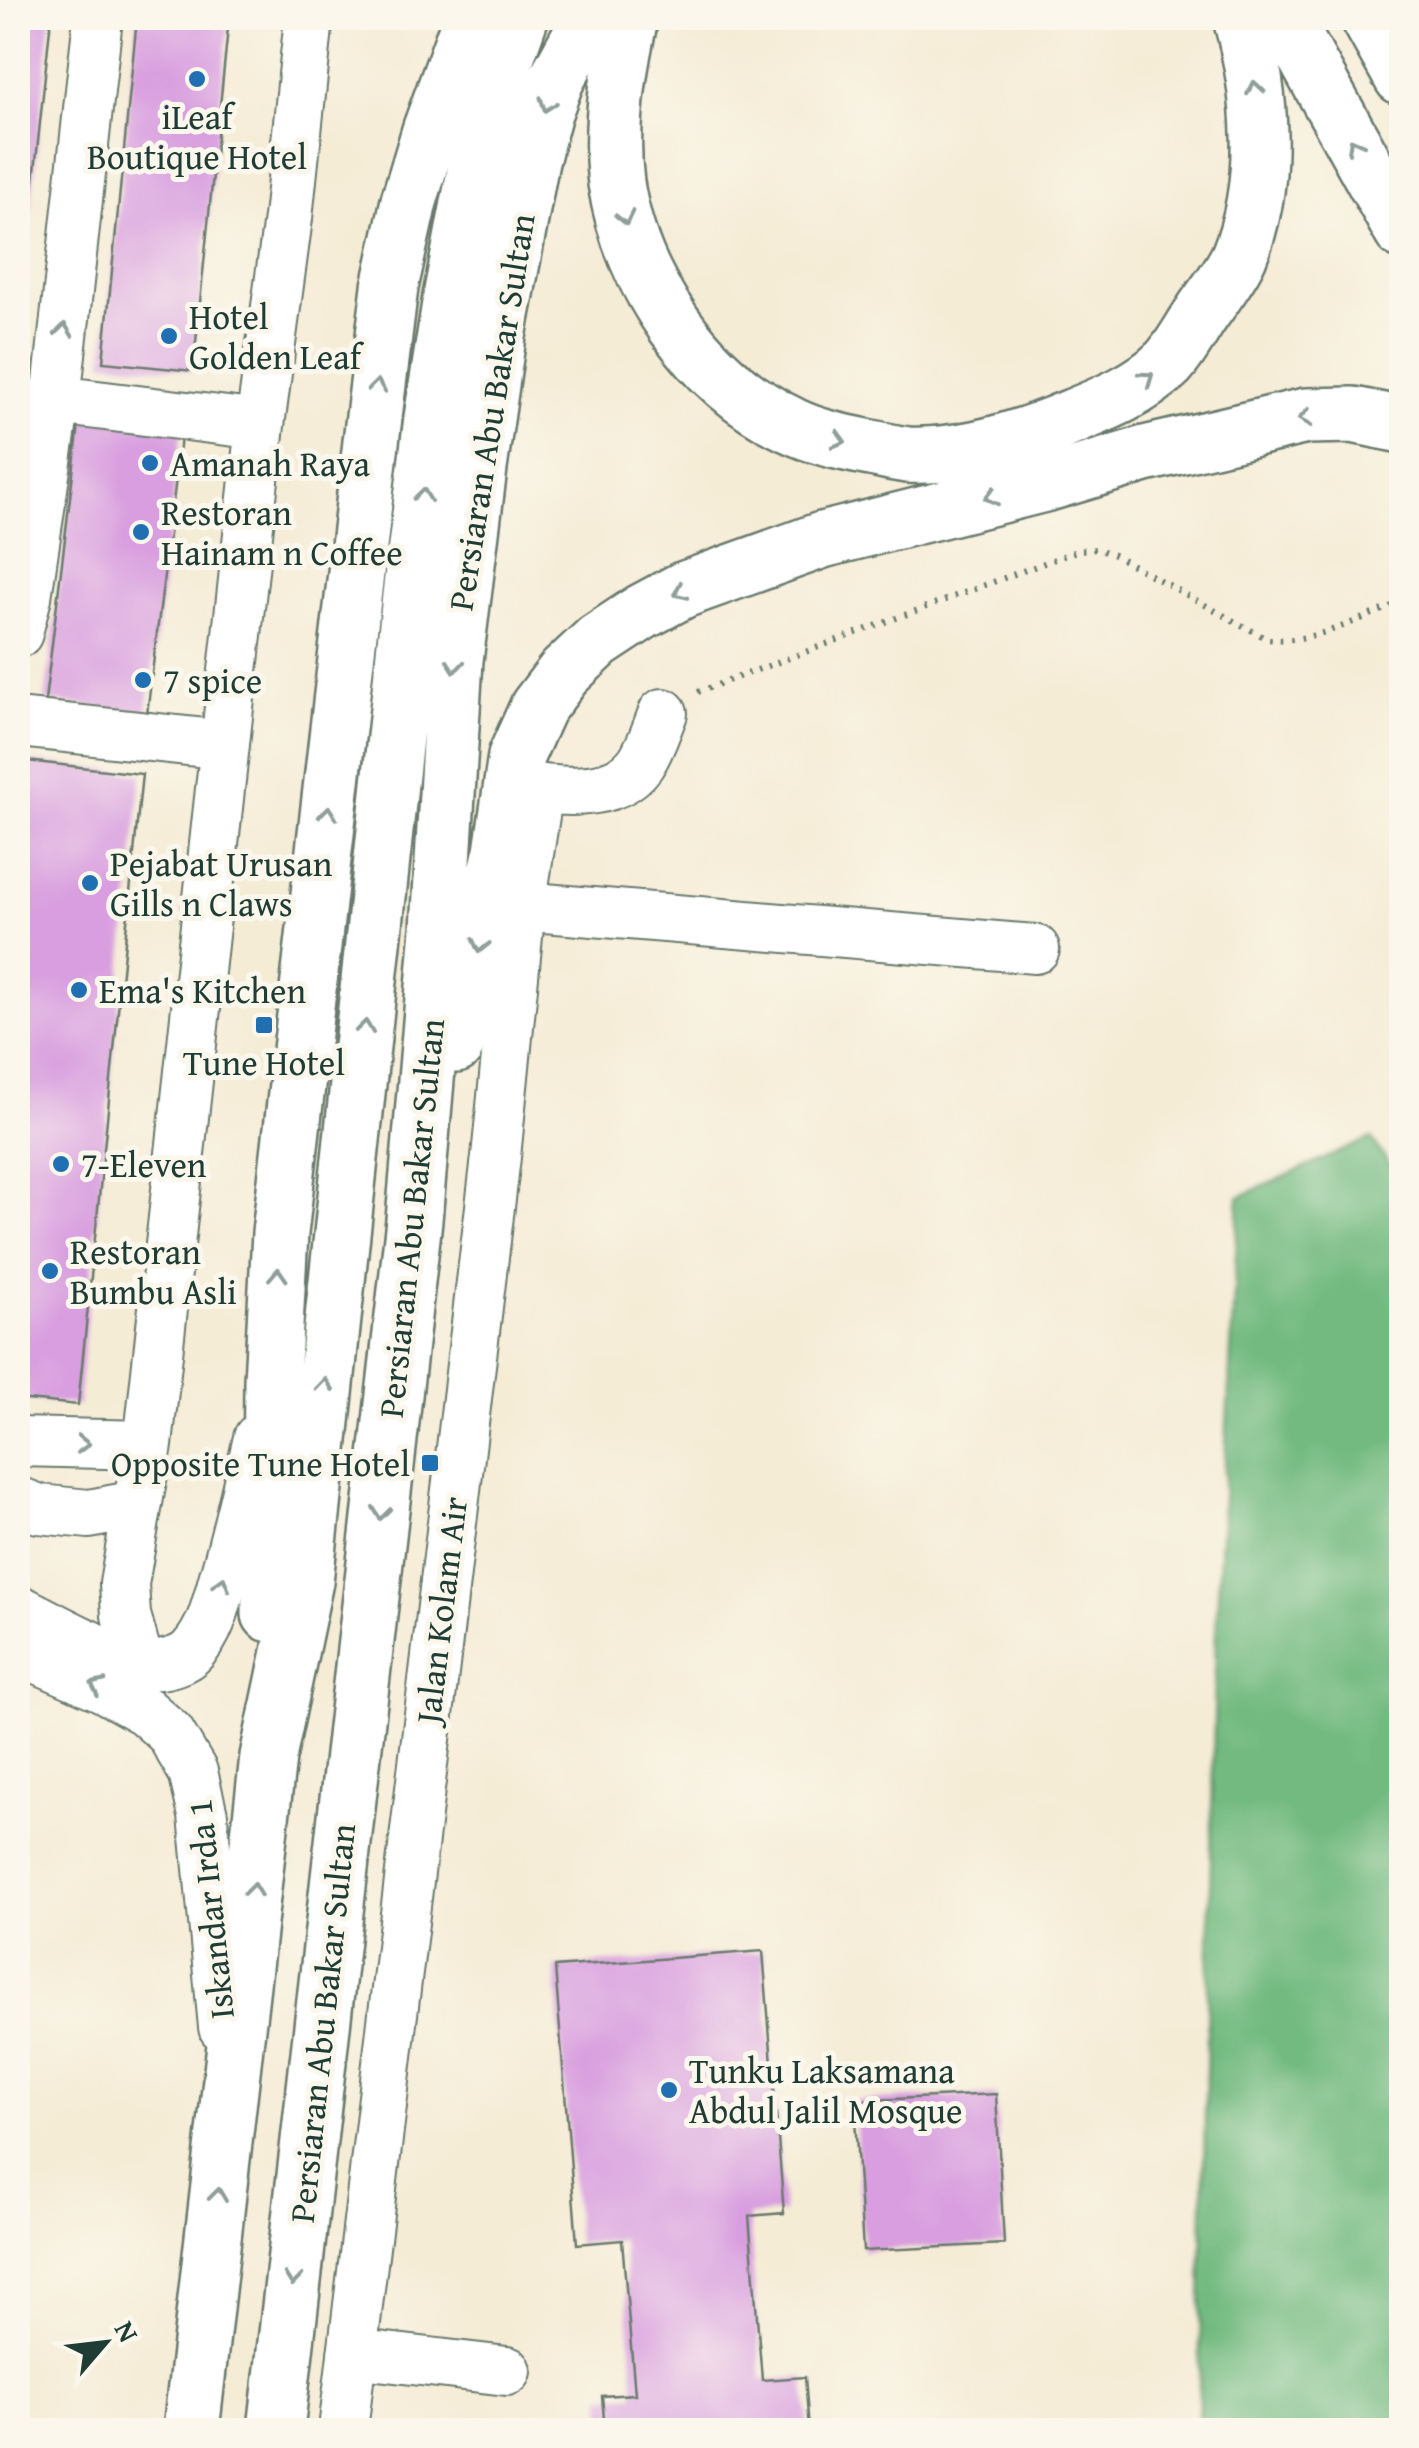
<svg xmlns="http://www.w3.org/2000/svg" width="1419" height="2448" font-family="'Gentium Book Plus',serif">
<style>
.forest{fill:#72ba80;stroke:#487c5a;stroke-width:2.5}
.building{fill:#d89edf}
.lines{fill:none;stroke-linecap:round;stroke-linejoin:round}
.minor-casing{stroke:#6a7a6d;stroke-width:52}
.highway-casing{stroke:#6a7a6d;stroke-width:60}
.path{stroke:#6a7a6d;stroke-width:6;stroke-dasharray:2.5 8;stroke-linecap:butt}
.minor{stroke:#fff;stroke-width:48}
.highway{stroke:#fff;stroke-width:55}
.oneway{stroke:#8f9e9a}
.poi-dot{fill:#1f6fb2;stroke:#fbf7ec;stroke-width:4}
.labels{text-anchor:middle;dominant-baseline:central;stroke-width:10;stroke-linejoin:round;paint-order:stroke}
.poi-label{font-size:35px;fill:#1f3d34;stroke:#fbf7ec;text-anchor:start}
.street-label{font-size:35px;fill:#1f3d34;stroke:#fbf7ec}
</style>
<rect width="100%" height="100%" fill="#fbf7ec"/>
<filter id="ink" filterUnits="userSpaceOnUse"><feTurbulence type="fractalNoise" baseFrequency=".01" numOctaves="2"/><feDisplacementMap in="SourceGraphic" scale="20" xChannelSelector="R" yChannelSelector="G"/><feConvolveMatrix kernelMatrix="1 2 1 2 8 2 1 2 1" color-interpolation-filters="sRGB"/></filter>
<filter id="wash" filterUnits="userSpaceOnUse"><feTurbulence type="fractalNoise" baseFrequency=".0048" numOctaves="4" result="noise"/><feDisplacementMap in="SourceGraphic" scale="40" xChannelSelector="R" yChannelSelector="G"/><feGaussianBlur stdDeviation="2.25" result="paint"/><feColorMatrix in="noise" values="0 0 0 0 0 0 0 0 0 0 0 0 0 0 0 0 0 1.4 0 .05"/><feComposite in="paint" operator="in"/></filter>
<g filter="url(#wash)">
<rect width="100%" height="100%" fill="#f5ecd6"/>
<path class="forest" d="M1371 1138 1402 1184 1401 2430H1198L1216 1632 1239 1197Z"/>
<g id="blocks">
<path class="building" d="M18 18H51L20 313H18Z
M137 18H229L193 371 103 362Z
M80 416 182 429 147 714 45 701Z
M18 760 142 774 78 1405 18 1399Z
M763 1951 784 2213 749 2216 762 2380 805 2377 809 2430H605L602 2396 635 2394 622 2240 577 2244 555 1967Z
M996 2094 1004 2244 863 2251 854 2101Z"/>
</g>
</g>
<g filter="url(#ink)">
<use href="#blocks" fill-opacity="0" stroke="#6a7a6d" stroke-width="2.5"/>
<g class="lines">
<g class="minor-casing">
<path id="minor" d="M18 409 56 400 260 425
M18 633 27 597 56 400 98 18
M18 723 225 745
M513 785C552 791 613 801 640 764 650 750 656 730 663 713
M521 906 1035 949
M18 1442 148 1445
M18 1501 39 1509 89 1514 136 1505
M18 1609C52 1625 116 1663 151 1665 164 1666 185 1660 193 1650 211 1630 216 1605 223 1580 237 1533 247 1486 258 1438
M18 1650 104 1688 145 1711 170 1733 193 1772 203 1815 223 2027
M139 1662 126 1615 124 1584 148 1445 260 425 288 218 309 18
M352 2353 507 2371
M343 2430 496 1157 521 906 538 796"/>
</g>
<g class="highway-casing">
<path id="highway" d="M630 18C618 70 609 129 616 183 631 282 699 382 791 425 815 437 845 443 871 448 883 450 896 454 908 455 958 457 1010 442 1055 424 1094 408 1138 393 1168 363 1181 349 1191 329 1202 313 1214 295 1230 276 1239 256 1269 182 1262 93 1241 18
M1284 18 1402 231
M1369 18 1402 77
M456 1045 502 851 516 756 538 707 564 673 598 641 642 612 683 590 822 540 1048 483 1145 454 1306 416 1353 415 1402 425
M270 1614 272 1381 280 1233 373 425 390 287 409 201 430 131 471 18
M191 2430 268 1757 305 1581 411 587 432 418 451 297 481 141 499 77 520 18
M276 2430 414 1220 439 929 455 660 479 468 498 336 531 161 544 112 556 80 590 18"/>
</g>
<path class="path" d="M698 692 1079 550 1098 549 1114 555 1267 639C1314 644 1358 619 1402 602"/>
<use href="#minor" class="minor"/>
<use href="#highway" class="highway"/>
</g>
<defs><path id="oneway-chevron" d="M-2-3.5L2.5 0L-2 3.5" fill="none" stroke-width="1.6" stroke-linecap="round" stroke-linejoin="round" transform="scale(2.5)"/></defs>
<g class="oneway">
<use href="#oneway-chevron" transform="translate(1255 88) rotate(-99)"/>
<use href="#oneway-chevron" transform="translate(547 105) rotate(109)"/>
<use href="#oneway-chevron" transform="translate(1354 145) rotate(-119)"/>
<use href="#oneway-chevron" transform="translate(625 218) rotate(77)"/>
<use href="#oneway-chevron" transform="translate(64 330) rotate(-84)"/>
<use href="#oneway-chevron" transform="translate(1147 378) rotate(-36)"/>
<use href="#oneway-chevron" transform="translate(377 386) rotate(-83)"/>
<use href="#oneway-chevron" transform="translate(1305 418) rotate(172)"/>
<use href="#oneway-chevron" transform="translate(839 440) rotate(16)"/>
<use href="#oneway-chevron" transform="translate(423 495) rotate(-83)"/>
<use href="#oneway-chevron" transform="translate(991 497) rotate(166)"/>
<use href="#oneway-chevron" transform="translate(680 592) rotate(155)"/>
<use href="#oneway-chevron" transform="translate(455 666) rotate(95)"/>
<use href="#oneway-chevron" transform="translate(328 813) rotate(-83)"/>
<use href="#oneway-chevron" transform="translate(480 946) rotate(103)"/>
<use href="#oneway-chevron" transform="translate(365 1027) rotate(-83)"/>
<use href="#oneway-chevron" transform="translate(278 1275) rotate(-87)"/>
<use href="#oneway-chevron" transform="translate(325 1385) rotate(-84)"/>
<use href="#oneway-chevron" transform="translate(83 1444) rotate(1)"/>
<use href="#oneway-chevron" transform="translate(381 1513) rotate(97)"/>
<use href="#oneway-chevron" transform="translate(222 1584) rotate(-74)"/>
<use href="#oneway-chevron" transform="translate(97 1686) rotate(-154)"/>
<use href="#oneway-chevron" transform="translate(253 1890) rotate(-83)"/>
<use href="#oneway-chevron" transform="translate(218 2195) rotate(-83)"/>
<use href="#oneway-chevron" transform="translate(293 2279) rotate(96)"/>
</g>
</g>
<g class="poi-dot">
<circle cx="197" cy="79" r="10"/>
<circle cx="169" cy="336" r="10"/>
<circle cx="150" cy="463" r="10"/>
<circle cx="141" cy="532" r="10"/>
<circle cx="143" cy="680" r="10"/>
<circle cx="90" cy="883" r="10"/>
<circle cx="79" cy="990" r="10"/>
<rect x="254" y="1015" width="20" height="20" rx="5"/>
<circle cx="61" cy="1164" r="10"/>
<circle cx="50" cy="1271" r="10"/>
<rect x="420" y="1453" width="20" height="20" rx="5"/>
<circle cx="669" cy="2090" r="10"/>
</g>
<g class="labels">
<g class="poi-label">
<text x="197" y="116" text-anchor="middle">iLeaf<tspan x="197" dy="40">Boutique Hotel</tspan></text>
<text x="189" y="316">Hotel<tspan x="189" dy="40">Golden Leaf</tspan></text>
<text x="170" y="463">Amanah Raya</text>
<text x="161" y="512">Restoran<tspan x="161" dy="40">Hainam n Coffee</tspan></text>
<text x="163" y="680">7 spice</text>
<text x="110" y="863">Pejabat Urusan<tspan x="110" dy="40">Gills n Claws</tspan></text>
<text x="99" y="990">Ema's Kitchen</text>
<text x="264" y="1062" text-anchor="middle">Tune Hotel</text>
<text x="81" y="1164">7-Eleven</text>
<text x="70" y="1251">Restoran<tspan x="70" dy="40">Bumbu Asli</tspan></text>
<text x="410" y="1463" text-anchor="end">Opposite Tune Hotel</text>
<text x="689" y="2070">Tunku Laksamana<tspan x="689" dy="40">Abdul Jalil Mosque</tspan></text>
</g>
<g class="street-label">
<text transform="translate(491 412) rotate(-81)">Persiaran Abu Bakar Sultan</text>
<text transform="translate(411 1218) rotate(-84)">Persiaran Abu Bakar Sultan</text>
<text transform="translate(441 1610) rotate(-83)">Jalan Kolam Air</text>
<text transform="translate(210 1909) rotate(-96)">Iskandar Irda 1</text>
<text transform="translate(322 2023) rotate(-84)">Persiaran Abu Bakar Sultan</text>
</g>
</g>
<rect width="1419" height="2448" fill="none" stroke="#fbf7ec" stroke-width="60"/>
<g transform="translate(105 2343) rotate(62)" stroke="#fbf7ec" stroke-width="8" paint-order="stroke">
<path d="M0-8L18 38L0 25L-18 38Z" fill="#1f3d34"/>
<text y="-15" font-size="28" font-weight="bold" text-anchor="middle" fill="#1f3d34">N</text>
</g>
</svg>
